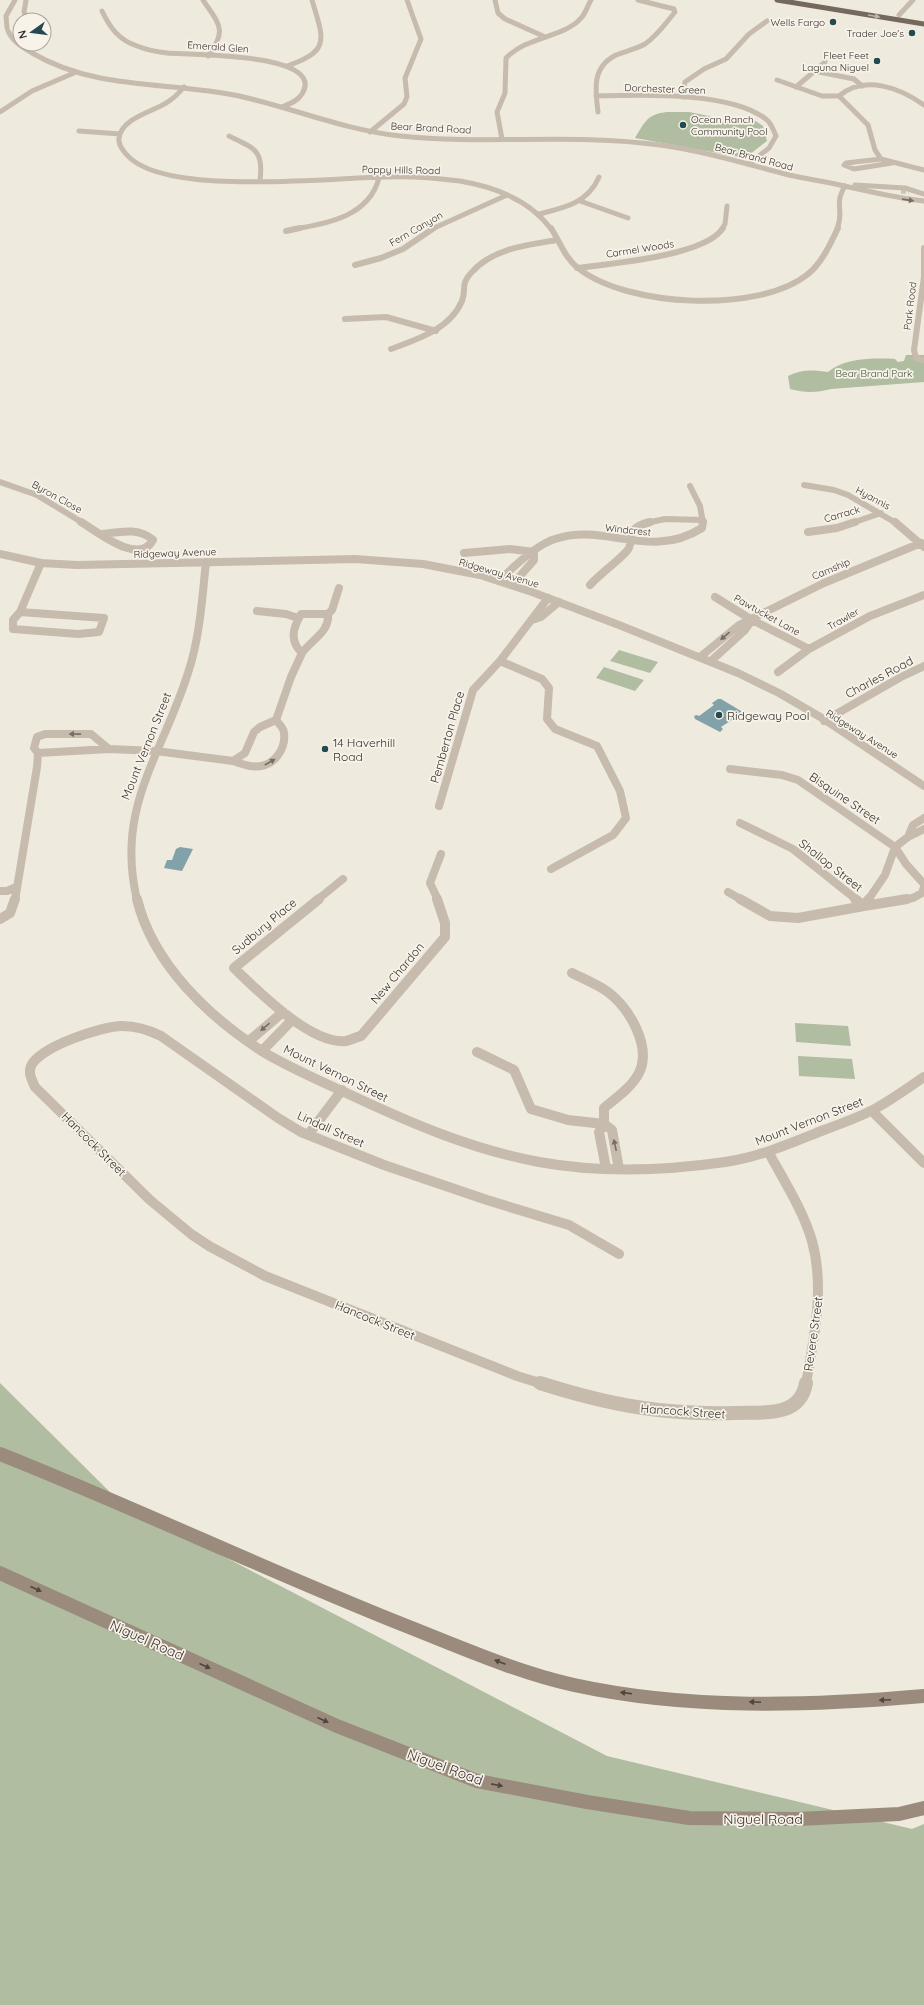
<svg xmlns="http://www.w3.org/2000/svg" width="924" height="2005" font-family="Quicksand,sans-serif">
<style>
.green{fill:#b0bda0}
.water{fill:#81a2a9}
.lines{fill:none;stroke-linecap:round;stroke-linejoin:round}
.tertiary-tunnel{stroke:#cac5ba;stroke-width:5;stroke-dasharray:5 2.5;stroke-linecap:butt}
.minor-far4{stroke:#c6bbac;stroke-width:5}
.minor-far3{stroke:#c6bbac;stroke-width:6}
.minor-far2{stroke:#c6bbac;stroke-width:8}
.minor-far1{stroke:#c6bbac;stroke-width:10}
.minor{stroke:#c6bbac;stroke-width:14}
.tertiary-far2{stroke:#c6bbac;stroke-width:5}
.tertiary-far1{stroke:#c6bbac;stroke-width:8}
.tertiary{stroke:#c6bbac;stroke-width:10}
.secondary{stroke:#9a8b7d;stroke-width:14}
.primary{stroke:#75685d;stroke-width:5}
.oneway{fill:#bdb4ab}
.oneway2{fill:#766e64}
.oneway3{fill:#4e463f}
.poi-dot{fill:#244951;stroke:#f8f3ea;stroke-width:1.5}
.labels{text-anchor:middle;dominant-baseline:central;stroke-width:3.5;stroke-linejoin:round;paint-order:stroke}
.far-poi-label{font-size:10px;fill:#352f2a;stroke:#f8f3ea;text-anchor:end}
.far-street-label{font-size:10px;fill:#352f2a;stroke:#f8f3ea}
.far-park-label{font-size:10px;fill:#415031;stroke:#f8f3ea}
.street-label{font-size:12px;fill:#352f2a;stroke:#f8f3ea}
.poi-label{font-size:12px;fill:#352f2a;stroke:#f8f3ea;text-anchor:start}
.near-street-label{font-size:14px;fill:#352f2a;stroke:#f8f3ea}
</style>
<rect width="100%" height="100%" fill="#efeade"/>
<path class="green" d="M667 112H689L709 116 725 123 751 118 763 126 767 141 745 158 635 138C645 122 647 114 667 112Z
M906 355H924V382L831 389C816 393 805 393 790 389L788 376C801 369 814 370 828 372 844 358 874 358 895 359L898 362 904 361Z
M619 650 658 662 650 673 610 661Z
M604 667 644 680 635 691 596 678Z
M795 1023 848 1026 851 1046 796 1042Z
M798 1056 852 1059 855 1079 799 1076Z
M0 1383 121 1503 607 1756 912 1829 924 1824V2005H0Z"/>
<path class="water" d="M718 699H721L741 711V714L721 727 723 729 720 732 695 719 694 716 697 715 699 716 714 705 712 703Z
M180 847 193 849 182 871 164 868 167 860H172L176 849Z"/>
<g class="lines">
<path class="tertiary-tunnel" d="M901 191 909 192"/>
<path class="minor-far4" d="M203 0C219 24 228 30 208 56
M495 0 498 13 505 19 543 36
M102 11C110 28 119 40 137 46 147 50 157 52 167 53 185 55 328 52 302 94 298 101 289 104 282 107
M899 15 913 0
M287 66C332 51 323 38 312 0
M814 71 854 79 862 86
M777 80 822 96H839
M184 87C179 93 173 99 166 103 152 112 122 118 119 138 118 144 122 149 126 154 162 198 331 177 388 177 412 176 436 178 460 181 495 187 530 200 551 229
M796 87 825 62
M596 96C641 95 732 91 767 120 771 123 774 131 776 136L769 148 749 164
M682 97 685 82 704 69 726 59 749 34 767 21
M924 105C900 88 864 74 839 96L868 125 875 150 881 159 924 170
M0 112 32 91 74 73
M598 112C595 89 592 67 616 55 626 51 636 49 645 44 657 36 666 23 675 12L674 9 638 0
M79 131 120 134
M370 132 404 104 407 97 405 78 421 39 407 0
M229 136C254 148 264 150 260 180
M502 139 497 112 505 93 506 58C529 35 565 38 582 17 586 12 588 5 591 0
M881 159 846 163 844 165 854 169 892 163
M580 201 628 218
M539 214C564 208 588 203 599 177
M295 229C329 223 369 216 379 178
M432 229 507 195
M722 229 725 224 727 206
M837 229C845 210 833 206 845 186"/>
<path class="minor-far3" d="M551 228C560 242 565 258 578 268 626 307 759 314 808 274 821 264 831 243 838 228
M286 231 300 228
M924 248V277L914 350 916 358 924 360
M355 265 381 258 403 249 434 228
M577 268C608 264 706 256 723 228
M345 319 386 317 436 331
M391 349C418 339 450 329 462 301 467 288 459 285 473 271 494 248 528 245 557 240
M0 482 37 495 83 523
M804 485 834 490 848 495 896 523
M690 486 700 506 703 523
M646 523 665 519 703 520
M852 523 881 513"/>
<path class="minor-far2" d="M81 522C98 532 139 566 153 540 139 527 119 532 102 534
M895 522 924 547
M808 532 837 528 855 522
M464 553 510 549 534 552
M499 581C512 568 538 544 555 539 604 522 650 561 702 528L703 522
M512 585 534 560V552
M590 585C601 573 617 562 627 551 636 540 622 529 650 522
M715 597 752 620 809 649
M548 598 500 661 542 679 549 688 547 719 555 729 597 746 620 791 626 818 613 835 551 869
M257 611 286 614 298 618
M20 612 104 618 99 632 78 634 13 629V620Z
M20 612 41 563
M301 614H328C330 632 311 640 302 653 289 641 293 628 301 614Z
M328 614 332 610 339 588
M532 620 541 617 559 602
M700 657 739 625 824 583 921 543
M711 661 745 630 752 620
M778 672 809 649 870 616 924 595
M38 753 109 749 156 751 233 761 245 753 254 732 260 727 276 720 291 677 302 653
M233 761C242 764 251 768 261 766 275 764 286 748 284 733 284 728 279 724 276 720
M730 769 782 775 798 780 895 847 906 864 924 884
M439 806 473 690 500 661
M740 823 793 849 857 900
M908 837 913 825 924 818
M0 891H7L16 887
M728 892 742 900
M15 900 37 767 38 753 34 748 37 737 45 734H91L109 749
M317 900 343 879
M438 900 430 883 441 854
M868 900 885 875 895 847 908 837 924 829
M901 900 913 898 922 893 924 887"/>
<path class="minor-far1" d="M319 899 234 968C258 991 311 1045 346 1041 351 1040 356 1037 361 1036L445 937V923L437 899
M740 899 770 916 798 918 864 906 869 899
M855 899 864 906 907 899
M0 919 10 913 15 899
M572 973C584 979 597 984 608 992 629 1008 652 1046 639 1073 631 1088 616 1098 604 1108V1124
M249 1041 283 1012
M262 1051 292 1020
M477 1052 514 1070 531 1109 568 1120 604 1124 612 1130 619 1169
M872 1111 924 1163
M604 1124 599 1132 606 1168
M308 1135 342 1090
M769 1153C784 1181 803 1210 812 1241 825 1288 814 1337 806 1384
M543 1384 517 1376 265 1276 209 1246 191 1234 150 1200 35 1087C32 1080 28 1074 31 1066 39 1047 102 1026 122 1026 136 1026 149 1030 161 1036L278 1118 301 1132 384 1165 487 1200 569 1225 619 1254"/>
<path class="minor" d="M540 1383C609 1405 663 1415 736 1413 763 1412 800 1418 806 1383"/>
<path class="tertiary-far2" d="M26 0 24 12 28 20
M7 28 6 16 15 0
M8 31C13 42 22 47 32 53 97 91 168 81 239 96 293 108 344 130 400 136 486 145 573 133 660 145 704 151 746 164 789 175 806 179 823 181 840 185 868 191 895 198 924 201
M855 185 905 188 924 194"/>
<path class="tertiary-far1" d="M0 554 41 563 77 565 355 559 423 564 480 575 532 592 619 625 738 673 779 693 822 718 924 786
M824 721 901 677 924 666
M137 900C115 807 162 756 188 673 200 637 202 599 206 562"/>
<path class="tertiary" d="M137 899C153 965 210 1018 265 1053 294 1070 325 1083 355 1097 415 1125 474 1150 539 1162 600 1173 663 1171 725 1162 760 1157 791 1143 824 1130 842 1123 861 1117 878 1107 894 1098 909 1087 924 1077"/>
<path class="secondary" d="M0 1454C136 1508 268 1571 404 1625 460 1647 516 1672 574 1685 689 1710 808 1706 924 1696
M0 1573 337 1726 477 1781 587 1802 689 1818 798 1819 899 1814 924 1808"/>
<path class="primary" d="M777 0 924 24"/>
</g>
<defs><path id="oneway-solid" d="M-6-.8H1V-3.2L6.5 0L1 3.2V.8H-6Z"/></defs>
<use class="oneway" href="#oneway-solid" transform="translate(874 16) rotate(10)"/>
<g class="oneway2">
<use href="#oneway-solid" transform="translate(908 200) rotate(8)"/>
<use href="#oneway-solid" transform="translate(725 636) rotate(140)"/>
<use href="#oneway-solid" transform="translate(75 734) rotate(-179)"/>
<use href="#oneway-solid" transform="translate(270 762) rotate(-30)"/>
<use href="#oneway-solid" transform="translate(265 1027) rotate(140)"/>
<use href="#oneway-solid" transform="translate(615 1145) rotate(-102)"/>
</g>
<g class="oneway3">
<use href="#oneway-solid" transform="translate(36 1589) rotate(24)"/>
<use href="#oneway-solid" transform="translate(500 1662) rotate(-159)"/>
<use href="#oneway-solid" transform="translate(205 1666) rotate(24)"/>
<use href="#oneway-solid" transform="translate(626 1693) rotate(-173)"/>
<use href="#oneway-solid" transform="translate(885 1700) rotate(177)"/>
<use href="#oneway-solid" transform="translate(755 1702) rotate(-178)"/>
<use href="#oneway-solid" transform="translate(323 1720) rotate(24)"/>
<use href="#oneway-solid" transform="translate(497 1785) rotate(11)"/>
</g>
<g class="poi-dot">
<circle cx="833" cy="22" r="4"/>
<circle cx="912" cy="33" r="4"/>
<circle cx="877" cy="61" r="4"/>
<circle cx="683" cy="125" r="4"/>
<circle cx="719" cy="715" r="4"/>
<circle cx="325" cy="749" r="4"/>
</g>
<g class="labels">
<g class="far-poi-label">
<text x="825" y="22">Wells Fargo</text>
<text x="904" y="33">Trader Joe's</text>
<text x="869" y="55">Fleet Feet<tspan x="869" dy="12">Laguna Niguel</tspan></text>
<text x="691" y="119" text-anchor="start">Ocean Ranch<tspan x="691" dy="12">Community Pool</tspan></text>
</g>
<g class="far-street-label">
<text transform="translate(218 47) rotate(4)">Emerald Glen</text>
<text transform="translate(665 89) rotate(2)">Dorchester Green</text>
<text transform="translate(431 128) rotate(3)">Bear Brand Road</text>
<text transform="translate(754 157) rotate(15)">Bear Brand Road</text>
<text transform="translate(401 170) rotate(1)">Poppy Hills Road</text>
<text transform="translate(416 229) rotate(-30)">Fern Canyon</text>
<text transform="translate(640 249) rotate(-9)">Carmel Woods</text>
<text transform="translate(910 306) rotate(-83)">Park Road</text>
<text transform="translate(57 497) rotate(29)">Byron Close</text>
<text transform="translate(873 498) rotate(28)">Hyannis</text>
<text transform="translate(842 514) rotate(-16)">Carrack</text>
<text transform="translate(628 530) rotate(6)">Windcrest</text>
<text transform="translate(175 553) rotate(-2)">Ridgeway Avenue</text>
<text transform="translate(831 569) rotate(-23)">Camship</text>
<text transform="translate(499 573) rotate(16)">Ridgeway Avenue</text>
<text transform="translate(767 615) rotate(29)">Pawtucket Lane</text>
<text transform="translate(843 619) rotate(-29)">Trawler</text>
<text transform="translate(862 734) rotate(32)">Ridgeway Avenue</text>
</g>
<g class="far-park-label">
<text x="874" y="373">Bear Brand Park</text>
</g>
<g class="street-label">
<text transform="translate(879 677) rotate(-28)">Charles Road</text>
<text transform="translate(447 737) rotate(-74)">Pemberton Place</text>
<text transform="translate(146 746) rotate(-68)">Mount Vernon Street</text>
<text transform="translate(845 798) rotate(34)">Bisquine Street</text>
<text transform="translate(831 865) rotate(38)">Shallop Street</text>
<text transform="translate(264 926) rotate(-40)">Sudbury Place</text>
<text transform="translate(397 973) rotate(-50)">New Chardon</text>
<text transform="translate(336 1073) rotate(26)">Mount Vernon Street</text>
<text transform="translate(809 1121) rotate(-21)">Mount Vernon Street</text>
<text transform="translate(331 1129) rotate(24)">Lindall Street</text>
<text transform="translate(94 1144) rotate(45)">Hancock Street</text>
<text transform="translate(375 1320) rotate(22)">Hancock Street</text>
<text transform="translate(813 1334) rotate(-82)">Revere Street</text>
<text transform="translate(683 1411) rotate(4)">Hancock Street</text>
</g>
<g class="poi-label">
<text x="727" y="715">Ridgeway Pool</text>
<text x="333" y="742">14 Haverhill<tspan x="333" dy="14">Road</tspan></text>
</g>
<g class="near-street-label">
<text transform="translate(147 1640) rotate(24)">Niguel Road</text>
<text transform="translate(445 1767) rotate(20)">Niguel Road</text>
<text x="763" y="1819">Niguel Road</text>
</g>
</g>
<g transform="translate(32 32) rotate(256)"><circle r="19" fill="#f8f3ea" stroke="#aaa59d"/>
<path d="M0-3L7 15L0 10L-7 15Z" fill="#244951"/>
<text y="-6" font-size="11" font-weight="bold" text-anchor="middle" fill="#352f2a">N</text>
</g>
</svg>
